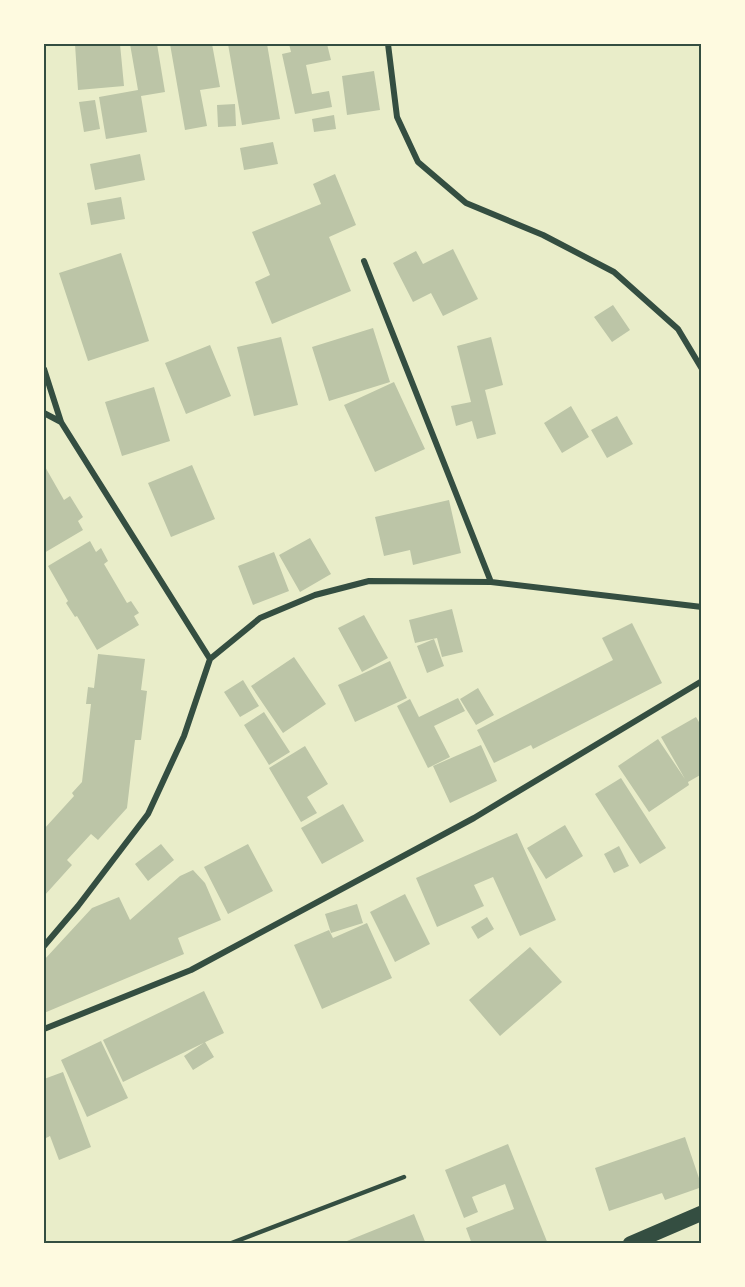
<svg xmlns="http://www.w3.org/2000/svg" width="745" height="1287" font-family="Rubik,sans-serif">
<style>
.building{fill:#bcc5a7}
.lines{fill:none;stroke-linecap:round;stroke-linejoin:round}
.service{stroke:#344e41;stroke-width:4.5}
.minor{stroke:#344e41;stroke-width:6}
.primary{stroke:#344e41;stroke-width:15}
.neatline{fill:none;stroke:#344e41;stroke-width:2}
</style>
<rect width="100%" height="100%" fill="#e9edc9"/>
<path class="building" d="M75 44H120L124 86 78 90Z
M130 44H157L165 92 141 96 147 132 106 139 99 97 138 90Z
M170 44H212L220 87 200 90 207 126 185 130Z
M228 44H267L280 119 242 125Z
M289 44H327L331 60 306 65 312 94 329 91 332 107 295 114 282 54 291 52Z
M374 71 380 110 347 115 342 76Z
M95 100 100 129 84 132 79 102Z
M235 104 236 126 218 127 217 105Z
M334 115 336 129 314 132 312 119Z
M273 142 278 164 244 170 240 148Z
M140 154 145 180 95 190 90 164Z
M335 174 356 225 329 237 351 291 272 324 255 282 270 275 252 232 321 204 313 184Z
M121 197 125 219 91 225 87 203Z
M453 249 478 299 443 316 431 293 413 302 393 263 416 251 423 264Z
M121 253 149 341 88 361 59 273Z
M613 305 630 330 612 342 594 317Z
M373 328 390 382 329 401 312 347Z
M281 337 298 405 254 416 237 347Z
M491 337 503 385 485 390 496 434 477 439 472 421 456 426 451 406 471 402 457 346Z
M210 345 231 396 186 414 165 363Z
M394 382 425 449 375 472 344 405Z
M154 387 170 441 122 456 105 402Z
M571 406 589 437 562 453 544 423Z
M617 416 633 444 607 458 591 430Z
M44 465 64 500 70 496 83 517 78 521 83 530 44 553Z
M192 465 215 519 171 537 148 483Z
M449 500 461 553 413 565 410 550 384 556 375 517Z
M310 538 331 574 300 592 279 555Z
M90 541 96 552 101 548 108 561 104 564 127 603 131 601 139 613 134 616 139 625 97 650 77 616 75 617 66 603 68 601 48 566Z
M274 552 289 591 253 605 238 566Z
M452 609 463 652 442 657 437 638 415 643 409 620Z
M364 615 388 658 362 672 338 628Z
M632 623 662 683 533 749 531 745 494 763 477 730 613 660 602 638Z
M434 639 444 666 427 673 417 646Z
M98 654 145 659 141 690 147 691 141 740H135L127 808 98 840 91 834 67 860 72 865 44 896V829L74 796 72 793 82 782 91 704H86L88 687 94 688Z
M294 657 326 704 283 733 251 686Z
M390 661 407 698 355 722 338 685Z
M243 680 259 706 240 717 224 692Z
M478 688 494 715 476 725 460 699Z
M458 698 465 711 434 726 450 757 428 768 397 706 410 699 419 717Z
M264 712 290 752 269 765 244 725Z
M696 717 702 727V774L688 782 689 785 649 812 618 766 658 739 685 779 661 737Z
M481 745 497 781 450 803 433 766Z
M305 746 328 784 307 797 317 813 301 822 269 768Z
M621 778 666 848 640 864 595 794Z
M343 804 364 841 322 864 301 828Z
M565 825 583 856 546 879 527 848Z
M517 833 556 920 520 936 493 877 474 885 484 906 437 927 416 878Z
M161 844 174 860 148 881 135 864Z
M248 844 273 891 228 914 204 867Z
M619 846 629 866 614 873 604 854Z
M193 870 205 883 221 920 178 938 184 954 44 1013V960L92 908 119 897 130 920 180 876Z
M405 894 430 944 395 962 370 912Z
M357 904 363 923 331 933 325 914Z
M487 917 494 929 478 939 471 927Z
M367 923 392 978 322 1009 294 945 329 930 333 938Z
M530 947 562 982 500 1036 469 1000Z
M204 991 224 1033 123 1082 103 1040Z
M101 1041 128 1098 87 1117 61 1060Z
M205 1042 214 1057 193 1070 184 1056Z
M63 1072 91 1147 59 1160 50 1136 44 1139V1079Z
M685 1137 702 1187 665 1200 662 1193 609 1211 595 1168Z
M508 1144 548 1244H472L466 1228 514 1209 505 1184 472 1197 478 1212 464 1218 445 1170Z
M414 1214 426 1244H342V1243Z"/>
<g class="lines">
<path class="service" d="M229 1244 404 1177"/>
<path class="minor" d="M388 44 397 117 418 162 466 203 543 235 614 272 678 329 702 369
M364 261 491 582
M44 369 61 422 210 659 184 736 148 814 78 906 44 946
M44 413 61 422
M210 659 260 618 315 595 369 581 491 582 702 607
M44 1029 191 970 474 818 702 681"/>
<path class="primary" d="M630 1244 702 1213"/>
</g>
<rect width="745" height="1287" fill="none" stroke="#fefae0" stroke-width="90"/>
<rect x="45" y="45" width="655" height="1197" class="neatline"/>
</svg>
